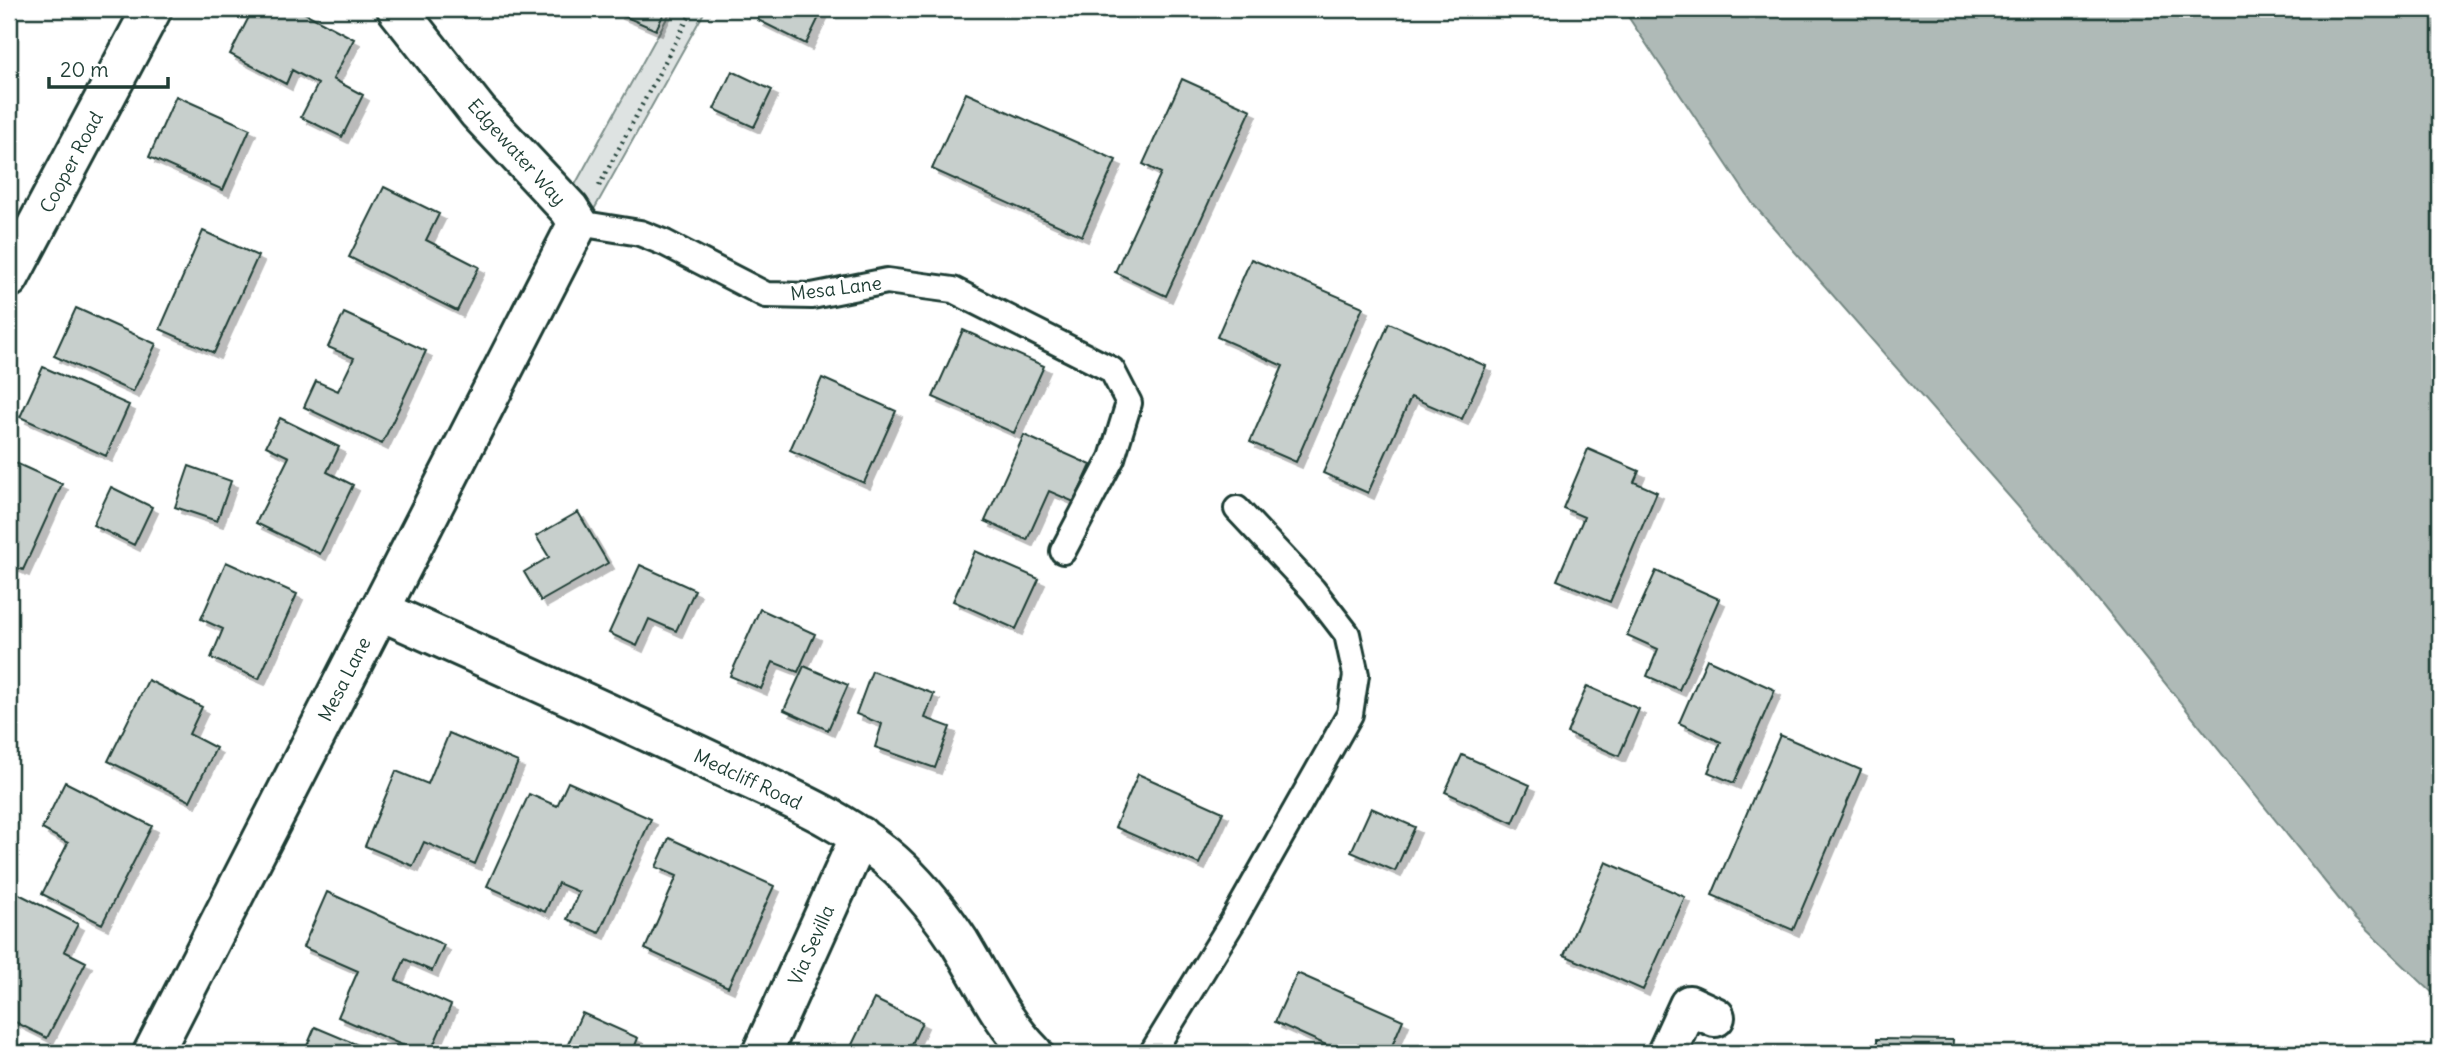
<svg xmlns="http://www.w3.org/2000/svg" width="2449" height="1062" font-family="Delius,sans-serif">
<style>
.green{fill:#dee3e2;stroke:#7e908b;stroke-width:2}
.water{fill:#afbab7;stroke:#758883;stroke-width:2}
.building{fill:#c7cfcc;stroke:#1f3d34;stroke-width:2;filter:url(#shadow)}
.lines{fill:none;stroke-linecap:round;stroke-linejoin:round}
.lane-casing{stroke:#1f3d34;stroke-width:30}
.street-casing{stroke:#1f3d34;stroke-width:44}
.path{stroke:#1f3d34;stroke-width:4.5;stroke-dasharray:2 5;stroke-linecap:butt}
.lane{stroke:#fff;stroke-width:24}
.street{stroke:#fff;stroke-width:38}
.labels{text-anchor:middle;dominant-baseline:central;stroke-width:6;stroke-linejoin:round;paint-order:stroke}
.street-label{font-size:19px;fill:#1f3d34;stroke:#fff}
</style>
<defs>
<filter id="shadow"><feDropShadow dx="6" dy="6" stdDeviation="0" flood-color="#0004"/></filter>
</defs>
<rect width="100%" height="100%" fill="#fff"/>
<filter id="ink" filterUnits="userSpaceOnUse"><feTurbulence type="fractalNoise" baseFrequency=".0143" numOctaves="2"/><feDisplacementMap in="SourceGraphic" scale="14" xChannelSelector="R" yChannelSelector="G"/><feConvolveMatrix kernelMatrix="1 2 1 2 8 2 1 2 1" color-interpolation-filters="sRGB"/></filter>
<g filter="url(#ink)">
<path class="green" d="M672 9H706L587 222 571 192Z"/>
<path class="water" d="M1623 9H2440V1000L2355 919 2078 575 1753 204Z"/>
<path class="building" d="M253 9H297L354 39 333 79 363 95 342 137 301 117 318 84 292 70 286 84 230 54Z
M619 9H666L656 30 617 13Z
M763 9H823L806 44 758 20Z
M732 71 772 90 754 127 714 109Z
M1182 79 1251 110 1166 296 1115 272 1161 173 1143 164Z
M966 93 1116 160 1082 236 932 169Z
M176 96 250 129 223 190 149 157Z
M384 187 439 214 426 240 479 267 457 311 349 257Z
M203 231 258 256 214 353 160 329Z
M1251 259 1363 307 1296 462 1250 442 1283 366 1217 337Z
M76 308 156 344 133 392 54 356Z
M344 313 426 351 382 444 304 407 316 381 338 391 354 358 328 347Z
M1389 323 1486 366 1462 419 1411 397 1368 493 1323 473Z
M963 330 1044 366 1014 433 933 397Z
M43 367 129 405 106 456 20 417Z
M822 378 896 411 864 483 790 450Z
M280 418 339 447 327 472 353 485 320 554 256 523 289 457 266 446Z
M1024 435 1091 465 1074 502 1049 491 1027 540 985 521Z
M1588 449 1639 471 1634 482 1657 492 1610 602 1557 580 1584 517 1563 508Z
M9 460 62 484 23 570 9 564Z
M189 466 231 481 217 521 175 507Z
M111 487 152 507 134 545 93 525Z
M578 512 608 563 541 601 524 572 549 557 536 536Z
M975 551 1039 579 1016 629 953 601Z
M226 562 297 594 259 679 211 658 223 629 201 619Z
M640 565 695 590 676 631 649 619 637 646 609 633Z
M1656 571 1719 599 1679 690 1647 676 1658 649 1627 635Z
M760 609 815 634 798 672 773 662 761 689 730 676Z
M1707 659 1775 690 1734 783 1708 772 1721 742 1679 723Z
M804 666 848 685 828 730 784 710Z
M872 671 934 694 925 718 950 727 935 768 875 747 882 724 856 714Z
M148 680 202 707 189 734 216 748 190 801 108 761Z
M1587 686 1639 709 1619 756 1567 733Z
M449 733 518 762 475 864 424 842 413 866 365 846 396 771 428 784Z
M1780 735 1861 770 1793 930 1712 895Z
M1462 755 1530 785 1513 823 1445 792Z
M1138 774 1223 812 1199 864 1115 827Z
M65 782 152 826 102 924 42 894 68 843 42 829Z
M568 782 651 819 599 933 567 919 579 892 558 883 545 912 487 886 529 794 557 806Z
M1371 808 1415 827 1395 871 1351 852Z
M669 838 774 886 728 987 645 949 677 876 656 867Z
M1606 862 1685 897 1643 990 1564 955Z
M9 889 78 924 64 951 86 962 47 1038 9 1019Z
M327 892 444 945 432 971 405 959 396 980 451 1005 430 1053H420L338 1017 358 971 303 947Z
M1297 973 1403 1020 1389 1053H1344L1275 1022Z
M874 999 922 1022 911 1046 926 1053H848Z
M582 1013 638 1038 632 1053H564Z
M315 1027 370 1050 369 1053H304Z
M1877 1039 1953 1040 1952 1053H1877Z"/>
<g class="lines">
<g class="lane-casing">
<path id="lane" d="M578 223 640 233 665 243 766 295 812 296 887 281 953 290 1112 370 1129 403 1112 458 1063 551
M1152 1053 1233 921 1350 714 1356 675 1347 634 1313 590 1237 509"/>
</g>
<g class="street-casing">
<path id="street" d="M9 278 152 9
M379 610C492 661 605 711 717 764 780 794 849 820 900 869 923 891 943 917 960 943 983 981 1002 1022 1033 1053
M153 1053 578 223 569 209 478 112 397 9
M762 1053 860 836
M1667 1053 1689 1005 1715 1017"/>
</g>
<path class="path" d="M599 186 693 9"/>
<use href="#lane" class="lane"/>
<use href="#street" class="street"/>
</g>
</g>
<g class="labels">
<g class="street-label">
<text transform="translate(517 152) rotate(48)">Edgewater Way</text>
<text transform="translate(71 162) rotate(-62)">Cooper Road</text>
<text transform="translate(836 288) rotate(-7)">Mesa Lane</text>
<text transform="translate(344 679) rotate(-63)">Mesa Lane</text>
<text transform="translate(748 779) rotate(25)">Medcliff Road</text>
<text transform="translate(811 945) rotate(-66)">Via Sevilla</text>
</g>
</g>
<rect width="2449" height="1062" fill="none" stroke="#fff" stroke-width="35"/>
<rect x="18" y="18" width="2414" height="1027" fill="none" stroke="#1f3d34" stroke-width="2.5" filter="url(#ink)"/>
<path d="M49 77v10h119v-10" fill="none" stroke="#1f3d34" stroke-width="3.5"/>
<text x="60" y="77" font-size="21" fill="#1f3d34" stroke="#ffffff" stroke-width="5" paint-order="stroke">20 m</text>
</svg>
